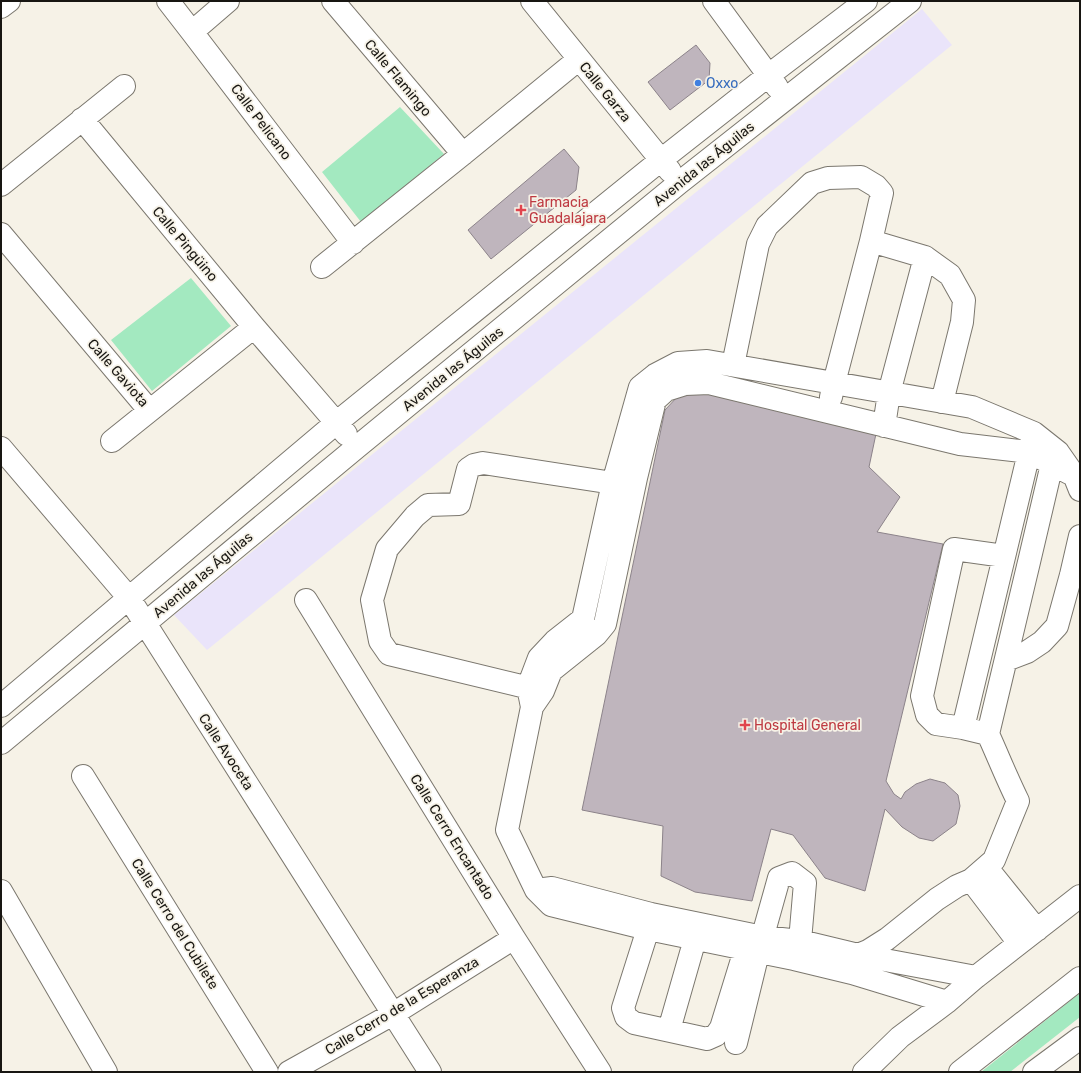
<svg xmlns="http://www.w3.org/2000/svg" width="1081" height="1073" font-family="Rubik,sans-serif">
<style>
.commercial{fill:#eae4fa}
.green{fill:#a3e9c0}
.building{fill:#bfb5bd;stroke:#8c838a}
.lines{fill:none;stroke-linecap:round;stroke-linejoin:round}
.minor-casing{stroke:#7b776e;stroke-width:24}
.minor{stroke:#fff;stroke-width:22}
.shop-dot{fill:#3f7fe0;stroke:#f6f2e7;stroke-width:1.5}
.health-dot{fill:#e0444e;stroke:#f6f2e7;stroke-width:1.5}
.labels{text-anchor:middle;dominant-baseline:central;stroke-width:3.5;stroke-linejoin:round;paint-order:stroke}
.street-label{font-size:14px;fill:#181612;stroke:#f6f2e7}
.shop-label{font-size:14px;fill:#366cbe;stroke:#f6f2e7;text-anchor:start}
.health-label{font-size:14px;fill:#be3a42;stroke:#f6f2e7;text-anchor:start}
</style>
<rect width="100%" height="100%" fill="#f6f2e7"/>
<path class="commercial" d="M922 9 952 45 207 650 174 615Z"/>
<path class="green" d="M400 107 444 154 361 222 322 172Z
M191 278 231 326 152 391 111 340Z
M1080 993V1017L1010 1072H981Z"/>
<path class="building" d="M696 45 710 63 709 80 670 110 648 82Z
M564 149 579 167 576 190 491 259 468 230Z
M697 391 877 429 869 467 900 497 877 532 943 544 886 781 894 794 901 799 905 792 916 784 930 779 945 783 958 795 960 806 956 824 933 841 919 838 902 827 885 809 865 891 825 878 793 835 771 829 752 901 695 892 661 876 663 826 582 810 665 410 678 396Z"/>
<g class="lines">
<g class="minor-casing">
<path id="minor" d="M168 1 192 32 353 243
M333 1 463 154
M532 1 670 171
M714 1 777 87
M1 7 9 1
M192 32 228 1
M82 119 254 327 346 434
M1 185 124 86
M1 234 149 410
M322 267 463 154 579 59
M733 365 758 244 767 226 812 183 828 178 861 177 876 186 882 193 871 241 925 257 950 275 964 300 962 322 942 402
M831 397 834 383 871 241
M884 426 889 393 925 257
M112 441 254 327
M1 448 129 598 430 1072
M306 600 514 938 600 1072
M1006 660 1027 652 1042 642 1057 626 1071 575 1080 536
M542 691 389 654 380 641 372 600 387 549 415 516 428 505 459 504 468 469 474 465 483 463 613 483
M1 706 336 423 661 160 769 75 866 1
M532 707 543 691 551 671 596 635 605 624 636 478 655 400 666 390 685 384 709 383 960 444 1029 452 1069 473
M963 728 1032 440
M988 734 1029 562 1052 464 1058 452
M1 743 357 447 679 183 910 1
M83 776 267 1072
M987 868 1037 930
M971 880 1019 943
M536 890 552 888 651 914 763 937 800 941 858 955 976 977
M1 891 106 1072
M651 915 648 929 623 1008 626 1017 634 1023 707 1039 716 1035 721 1028 745 950
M858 955 868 951 887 939 937 899 957 886 971 880 994 860 1018 801C1007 779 998 756 988 734L963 728 936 724 927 715 922 696 954 549 1004 556
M947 1002 852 973 794 959 648 929 551 905 536 890 507 830 532 707 528 687 539 658 555 641 583 619 613 483 640 387 655 375 678 363 707 361 972 407 1034 433 1058 452 1074 475 1080 490
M669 1030 695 939
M736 1043 758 953 779 878 792 873 805 883 800 941
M289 1072 393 1014 514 938
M864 1072 900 1037 947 1002 976 977 1080 896
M960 1072 1080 978
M1034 1072 1080 1038"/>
</g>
<use href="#minor" class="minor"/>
</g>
<circle class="shop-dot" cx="698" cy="83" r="4"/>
<g class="health-dot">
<path d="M519 204h4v4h4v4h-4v4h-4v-4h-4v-4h4z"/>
<path d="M743 719h4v4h4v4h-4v4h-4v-4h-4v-4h4z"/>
</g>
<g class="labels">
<g class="street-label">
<text transform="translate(398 78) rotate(50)">Calle Flamingo</text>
<text transform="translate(605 92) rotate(51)">Calle Garza</text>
<text transform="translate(261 122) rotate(53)">Calle Pelicano</text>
<text transform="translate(704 164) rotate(-39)">Avenida las Águilas</text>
<text transform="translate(185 244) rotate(50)">Calle Pingüino</text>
<text transform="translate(453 369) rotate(-39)">Avenida las Águilas</text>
<text transform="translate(118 373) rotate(49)">Calle Gaviota</text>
<text transform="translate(203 575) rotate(-40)">Avenida las Águilas</text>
<text transform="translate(226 752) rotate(57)">Calle Avoceta</text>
<text transform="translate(452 837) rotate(58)">Calle Cerro Encantado</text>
<text transform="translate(175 924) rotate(58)">Calle Cerro del Cubilete</text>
<text transform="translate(402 1006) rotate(-31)">Calle Cerro de la Esperanza</text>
</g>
<g class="shop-label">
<text x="706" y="83">Oxxo</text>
</g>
<g class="health-label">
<text x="529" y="202">Farmacia<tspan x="529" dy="16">Guadalajara</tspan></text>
<text x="754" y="725">Hospital General</text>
</g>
</g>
<rect width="1081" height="1073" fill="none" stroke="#181612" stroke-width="4"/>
</svg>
